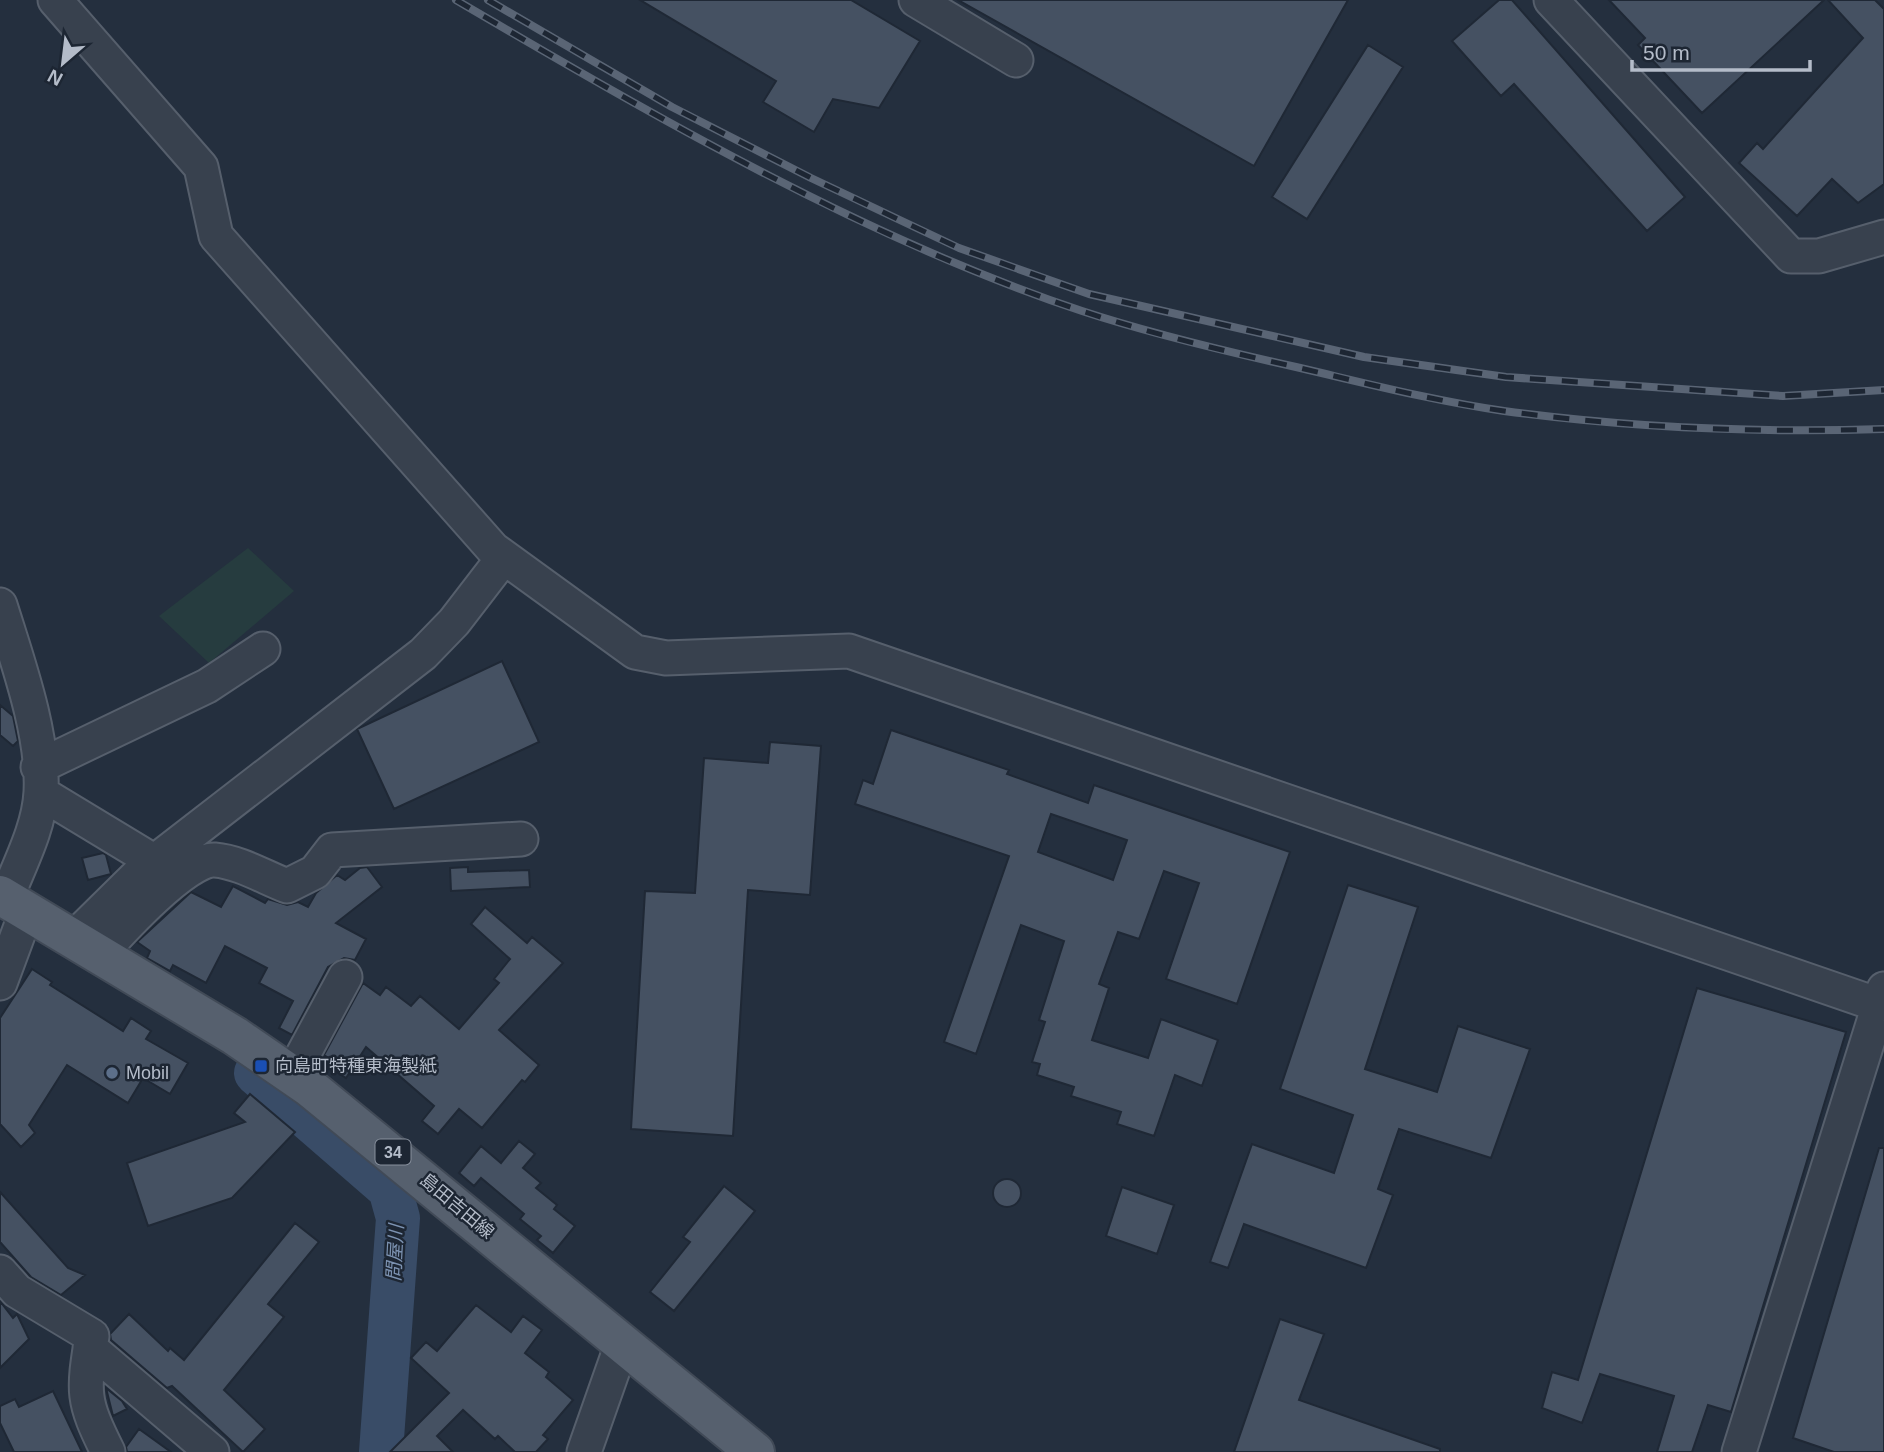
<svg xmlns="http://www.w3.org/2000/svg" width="1884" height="1452" font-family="Helvetica,'Noto Sans JP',sans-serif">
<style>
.green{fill:#263c3f}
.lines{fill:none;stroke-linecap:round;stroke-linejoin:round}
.river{stroke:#394c67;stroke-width:44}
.building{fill:#455162;stroke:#1f2835;stroke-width:2;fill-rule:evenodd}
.minor-casing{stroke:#565f6c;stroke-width:37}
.major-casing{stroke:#414a57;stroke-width:42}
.minor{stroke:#38414e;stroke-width:33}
.major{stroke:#56606e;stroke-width:38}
.rail-casing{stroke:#5a6575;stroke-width:8}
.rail{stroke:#1d2633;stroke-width:5;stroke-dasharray:16;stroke-linecap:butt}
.transit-dot{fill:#1a4fb4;stroke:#1d2633;stroke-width:2.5}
.service-dot{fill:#5c6f8a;stroke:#1d2633;stroke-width:2.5}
.labels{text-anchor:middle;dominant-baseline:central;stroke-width:5;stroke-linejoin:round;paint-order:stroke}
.shield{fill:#1d2633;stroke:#878f9c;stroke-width:2}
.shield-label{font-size:16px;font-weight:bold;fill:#b4bcc9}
.poi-label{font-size:18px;fill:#b4bcc9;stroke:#1d2633;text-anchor:start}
.street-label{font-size:18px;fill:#b4bcc9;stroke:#1d2633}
.water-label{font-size:19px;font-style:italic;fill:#7c92b1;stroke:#1d2633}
</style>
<rect width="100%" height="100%" fill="#242f3e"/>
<path class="green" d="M248 548 294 591 209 663 159 616Z"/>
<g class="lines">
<path class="river" d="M256 1073 390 1189 398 1218 381 1452"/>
</g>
<path class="building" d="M640 0H851L920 41 879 108 833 99 814 132 763 102 776 81Z
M958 0H1348L1254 166Z
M1499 0H1512L1685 197 1647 231 1514 84 1501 96 1452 41Z
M1609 0H1824L1702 113 1638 45 1645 38Z
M1828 0H1875L1884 9V184L1858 203 1832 179 1797 216 1739 163 1757 143 1763 149 1863 38Z
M1368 45 1403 67 1307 219 1272 197Z
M502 661 539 742 394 809 357 729Z
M0 705 13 716 18 741 13 746 0 735Z
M891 730 1009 770 1007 774 1088 803 1094 785 1290 852 1237 1004 1166 979 1199 883 1164 871 1139 939 1118 932 1099 984 1109 988 1092 1040 1148 1058 1161 1019 1218 1040 1202 1086 1175 1075 1154 1136 1117 1124 1121 1112 1071 1096 1074 1087 1037 1075 1040 1064 1032 1062 1045 1022 1039 1020 1064 941 1021 925 976 1054 944 1042 1009 856 855 804 863 780 873 784ZM1051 814 1127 840 1113 880 1038 852Z
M770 742 821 746 810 895 748 890 733 1136 631 1129 645 891 695 893 704 758 768 763Z
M103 853 106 855 111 874 88 880 82 858Z
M367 867 382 887 336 923 366 939 355 960 344 958 328 967 292 1035 279 1028 293 1001 259 983 267 968 225 946 206 983 173 965 170 971 147 958 150 951 137 942 191 892 221 907 233 886 265 903 268 899 287 905 298 902 308 907 316 893 337 875 345 880 360 868Z
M468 867V872L529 870 530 887 451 891 450 868Z
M1348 885 1418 907 1365 1069 1437 1092 1458 1026 1530 1049 1491 1158 1399 1129 1378 1189 1393 1195 1366 1268 1244 1224 1228 1268 1210 1262 1252 1144 1334 1173 1353 1115 1280 1089Z
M485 907 527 943 532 937 563 963 499 1030 539 1065 525 1082 522 1080 482 1128 459 1109 438 1134 422 1121 434 1106 366 1047 346 1078 326 1065 330 1059 324 1055 363 983 380 995 386 987 411 1006 420 996 459 1029 499 983 494 979 510 959 471 924Z
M32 969 52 982 50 985 123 1031 131 1018 151 1031 146 1039 188 1063 170 1094 143 1078 128 1103 67 1065 29 1125 35 1133 21 1147 0 1124V1018Z
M1697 988 1846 1032 1731 1412 1708 1405 1692 1452H1657L1674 1396 1600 1374 1582 1423 1542 1408 1552 1372 1578 1380Z
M250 1094 295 1132 232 1198 148 1226 127 1163 245 1122 234 1113Z
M519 1141 535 1154 523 1168 541 1183 536 1188 557 1205 554 1209 575 1226 553 1253 537 1240 541 1236 520 1219 524 1214 481 1178 474 1186 459 1173 481 1146 501 1163Z
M1879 1148H1884V1452H1834L1793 1438Z
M993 1193a14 14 0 1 1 28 0a14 14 0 1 1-28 0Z
M724 1186 755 1211 674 1311 650 1292 690 1242 683 1237Z
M1122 1187 1174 1205 1157 1254 1106 1236Z
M0 1192 68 1268 85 1275 61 1295 31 1277 0 1242Z
M295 1223 319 1242 268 1304 284 1317 224 1390 265 1429 243 1452 172 1386 167 1388 111 1340 110 1334 129 1314 168 1351 170 1348 184 1360Z
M0 1301 13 1318 17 1314 29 1339 0 1368Z
M476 1305 511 1332 523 1316 542 1330 525 1353 549 1372 546 1377 573 1400 543 1435 548 1439 536 1452H515L498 1436 495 1439 463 1410 437 1436 453 1452H390L449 1393 411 1358 426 1342 437 1351Z
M1280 1319 1324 1334 1299 1400 1440 1449V1452H1234Z
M106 1388 122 1401 127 1409 113 1416Z
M53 1391 82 1452H14L0 1423V1406L15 1399 19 1407Z
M139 1429 171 1452H127L126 1447Z"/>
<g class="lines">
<g class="minor-casing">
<path id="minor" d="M55 0 201 167 216 236 493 549 635 652 666 658 849 651 1879 1005
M916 0 1016 60
M1551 0 1791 256H1819L1884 237
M0 605C17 660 44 734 41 792 39 829 19 865 6 899
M38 767 207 686 263 649
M41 793 155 862
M72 940 140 873 423 654 454 622 504 557
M98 956C117 935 186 858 215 860 239 862 264 877 287 886L315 872 332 850 521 839
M0 983 26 913
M292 1075 345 977
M0 1272 17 1291 92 1336C83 1393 82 1400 108 1452
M90 1348 212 1452
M584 1452 622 1344
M1739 1452 1884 989"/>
</g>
<g class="major-casing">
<path id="major" d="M0 895 235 1036 309 1087 755 1452"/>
</g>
<use href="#minor" class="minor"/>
<use href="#major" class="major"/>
<g class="rail-casing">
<path id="rail" d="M456 0C654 116 863 238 1082 311 1152 334 1224 351 1296 367 1365 383 1434 401 1504 411 1631 428 1757 433 1884 429
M488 0 672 107 811 178 959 248 1089 294 1364 357 1506 377 1783 396 1884 390"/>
</g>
<use href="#rail" class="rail"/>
</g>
<rect class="transit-dot" x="254" y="1059" width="14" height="14" rx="3.5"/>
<circle class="service-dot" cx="112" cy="1073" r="7"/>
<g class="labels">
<rect class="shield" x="375.5" y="1139.5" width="35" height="25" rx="5"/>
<g class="shield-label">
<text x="393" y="1152">34</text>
</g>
<g class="poi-label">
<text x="275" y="1066">向島町特種東海製紙</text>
<text x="126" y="1073">Mobil</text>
</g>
<g class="street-label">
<text transform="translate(457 1206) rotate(40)">島田吉田線</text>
</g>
<g class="water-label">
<text transform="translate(395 1253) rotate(-87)">問屋川</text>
</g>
</g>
<g transform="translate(63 63) rotate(208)" stroke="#1d2633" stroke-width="5" paint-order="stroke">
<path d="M0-5L12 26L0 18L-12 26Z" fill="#b4bcc9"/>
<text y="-10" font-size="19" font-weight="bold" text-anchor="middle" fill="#b4bcc9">N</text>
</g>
<path d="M1632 60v10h178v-10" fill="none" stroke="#b4bcc9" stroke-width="3.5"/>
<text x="1643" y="60" font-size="21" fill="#b4bcc9" stroke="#1d2633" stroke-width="5" paint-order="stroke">50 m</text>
</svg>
